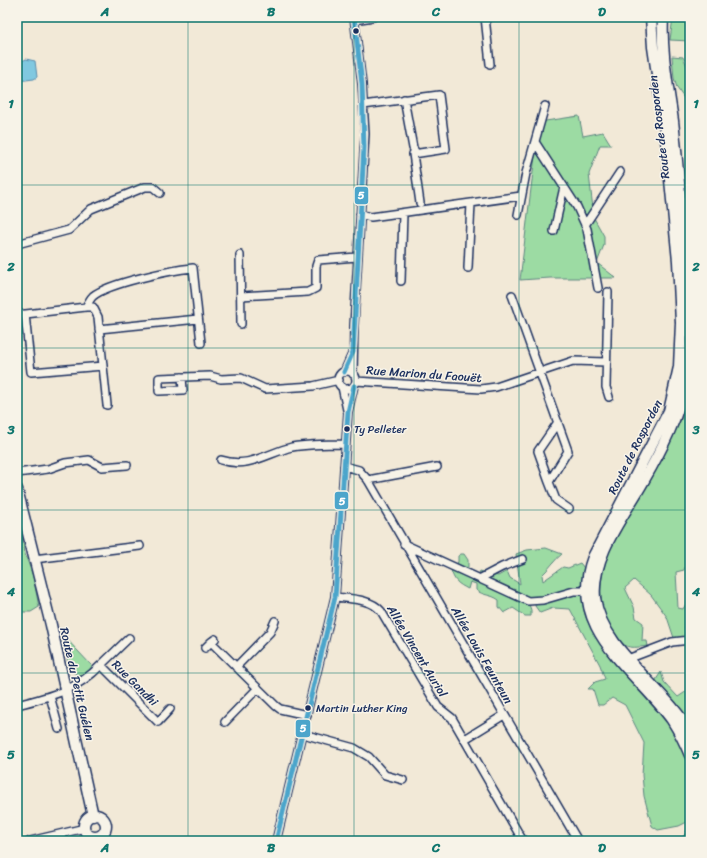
<svg xmlns="http://www.w3.org/2000/svg" width="707" height="858" font-family="Sriracha,sans-serif">
<style>
.green{fill:#9cdba3;stroke:#5c8580}
.water{fill:#80c8e0;stroke:#588bac}
.lines{fill:none;stroke-linecap:round;stroke-linejoin:round}
.street-casing{stroke:#1b2f5e;stroke-width:10}
.secondary-casing{stroke:#1b2f5e;stroke-width:13}
.street{stroke:#f7f3e8;stroke-width:7}
.secondary{stroke:#f7f3e8;stroke-width:10}
.bus-1-casing{stroke:#f7f3e8;stroke-width:8}
.bus-1{stroke:#4ca5cb;stroke-width:5}
.grid{fill:none;stroke:#0f766e;stroke-width:1;stroke-opacity:0.55}
.bus-dot{fill:#1b2f5e;stroke:#f7f3e8;stroke-width:1.5}
.labels{text-anchor:middle;dominant-baseline:central;stroke-width:3;stroke-linejoin:round;paint-order:stroke}
.bus-label{font-size:11px;fill:#1b2f5e;stroke:#f7f3e8;text-anchor:start}
.street-label{font-size:12px;fill:#1b2f5e;stroke:#f7f3e8}
.line-badge{stroke:#f7f3e8;stroke-width:1.5}
.badge-label{font-size:11px;text-anchor:middle;font-weight:bold;fill:#fff}
.neatline{fill:none;stroke:#0f766e;stroke-width:1.5}
.grid-label{font-size:13px;text-anchor:middle;font-weight:bold;fill:#0f766e}
</style>
<rect width="100%" height="100%" fill="#f2e9d7"/>
<filter id="ink" filterUnits="userSpaceOnUse"><feTurbulence type="fractalNoise" baseFrequency=".025" numOctaves="2"/><feDisplacementMap in="SourceGraphic" scale="8" xChannelSelector="R" yChannelSelector="G"/><feConvolveMatrix kernelMatrix="1 2 1 2 8 2 1 2 1" color-interpolation-filters="sRGB"/></filter>
<g filter="url(#ink)">
<path class="green" d="M673 17H690V41L670 40Z
M672 56 683 57 690 73V107L677 88 674 78Z
M579 116 583 136 603 132 611 145H600L589 174 594 218 604 236V245L597 263 616 278H550L520 280 539 122Z
M690 375V553L684 570 676 572 678 608 683 609 690 597V621L684 622 686 635 679 641 674 638 667 617 651 595 634 580 625 588 634 607 636 618 643 623 642 641H647L648 646C625 649 624 648 612 629 569 567 661 472 683 414 687 402 688 387 690 375Z
M17 534 22 536 25 554 33 576 39 607 31 612H17Z
M546 548 562 554C554 560 550 568 542 575L543 581 563 567 568 568 580 563 584 568C583 582 581 597 584 611 591 640 627 671 647 694L661 672 664 682 678 697 690 689V841H681L688 828 687 822 679 826 658 830 652 826 644 796 642 775 644 743 625 705 612 698 603 705H598L593 689H588L595 682 605 679 600 665 570 609 553 608 540 613 535 606 537 598 526 596 531 610V616H525L513 608 504 613 499 607V600C491 594 483 596 476 590V584L470 582 468 589C458 584 454 581 451 570L458 562V556L461 554H464L468 560V571L478 576 480 571 498 576 507 571 510 578 520 584 516 554 527 550Z
M61 633 92 666 87 673 78 675 70 670Z"/>
<path class="water" d="M26 59 35 61 37 77 34 79 18 81 17 64Z"/>
<g class="lines">
<g class="street-casing">
<path id="street" d="M485 17 490 64
M354 20 373 17
M404 99 413 148 416 153
M363 105 439 95 446 149 413 154 420 203
M535 142 577 207 587 229 598 288
M360 214 371 217 521 196
M518 215 526 173 545 106
M585 225 620 172
M554 231 564 187
M17 244 69 230 91 209 145 187H153L160 193
M240 255 241 324
M468 268 471 203
M401 281 403 213
M608 292 606 387 609 397
M512 295 568 451 549 482 556 500 569 509
M241 296 308 292 316 288V266L318 260 357 257
M86 307H93L98 317 107 405
M25 314 31 372 103 366
M17 315 86 307C88 303 90 299 93 296 109 283 171 270 193 268L201 343
M99 329 198 319
M338 380a9 9 0 1 1 18 0a9 9 0 1 1-18 0Z
M344 372 353 352
M353 374 354 326 365 134 362 84 354 17
M182 377 183 390 159 391V378L210 376 221 379 241 378 265 389 313 386 339 380
M356 381 481 389 496 387 573 361 606 362
M342 387 347 410
M221 460C249 469 267 453 292 447 309 444 328 444 345 444
M344 466 359 470 368 480 578 841
M17 473 48 469 65 463 89 460 102 467 127 465
M368 480 437 467
M549 482 538 451 558 422
M404 544 528 601 543 600 574 591H592
M34 559 140 546
M481 578 502 567 523 559
M335 597C351 599 371 599 381 611L438 707 452 718 523 841
M215 639 211 642 276 706 280 709 307 715
M205 648 211 642
M625 660 672 642 690 640
M101 665 129 638
M236 667 270 632 275 621
M50 696 59 729
M17 705C51 696 76 691 101 665L158 722 170 709
M225 722 258 688
M303 734 354 748 369 757 385 775 403 780
M465 739 504 715
M30 841 85 828
M276 841 335 597 348 412 354 386"/>
</g>
<g class="secondary-casing">
<path id="secondary" d="M651 17 653 47 665 129 678 261 681 323 679 367 669 411 593 557C566 629 635 669 672 720 679 731 685 743 690 755
M663 17C661 52 668 86 673 121 677 157 680 193 683 229 688 277 696 330 686 379 679 416 662 449 643 482 624 516 591 556 595 598 602 651 665 687 690 732
M17 489 51 625 93 816
M84 826a11 11 0 1 1 22 0a11 11 0 1 1-22 0Z"/>
</g>
<use href="#street" class="street"/>
<use href="#secondary" class="secondary"/>
<g class="bus-1-casing">
<path id="bus-1" d="M344 372 353 352 364 147 362 84 354 17
M276 841 335 597 348 412 354 386"/>
</g>
<use href="#bus-1" class="bus-1"/>
</g>
</g>
<path class="grid" d="M188 17V841M354 17V841M519 17V841M17 185H690M17 348H690M17 510H690M17 673H690"/>
<g class="bus-dot">
<circle cx="356" cy="31" r="3.5"/>
<circle cx="347" cy="429" r="3.5"/>
<circle cx="308" cy="708" r="3.5"/>
</g>
<g class="labels">
<g class="bus-label">
<text x="354" y="429">Ty Pelleter</text>
<text x="316" y="708">Martin Luther King</text>
</g>
<g class="street-label">
<text transform="translate(659 127) rotate(-97)">Route de Rosporden</text>
<text transform="translate(424 374) rotate(4)">Rue Marion du Faouët</text>
<text transform="translate(635 447) rotate(-63)">Route de Rosporden</text>
<text transform="translate(417 651) rotate(59)">Allée Vincent Auriol</text>
<text transform="translate(482 655) rotate(60)">Allée Louis Feunteun</text>
<text transform="translate(135 683) rotate(45)">Rue Gandhi</text>
<text transform="translate(77 684) rotate(77)">Route du Petit Guélen</text>
</g>
</g>
<g class="line-badge">
<rect x="354" y="186" width="15" height="19" rx="4" fill="#4ca5cb"/>
<rect x="334" y="491" width="15" height="19" rx="4" fill="#4ca5cb"/>
<rect x="295" y="719" width="16" height="19" rx="4" fill="#4ca5cb"/>
</g>
<g class="badge-label">
<text x="361" y="199">5</text>
<text x="342" y="505">5</text>
<text x="303" y="732">5</text>
</g>
<rect width="707" height="858" fill="none" stroke="#f7f3e8" stroke-width="44"/>
<rect x="22" y="22" width="663" height="814" class="neatline"/>
<g class="grid-label">
<text x="105" y="16">A</text>
<text x="271" y="16">B</text>
<text x="436" y="16">C</text>
<text x="602" y="16">D</text>
<text x="11" y="108">1</text>
<text x="696" y="108">1</text>
<text x="11" y="271">2</text>
<text x="696" y="271">2</text>
<text x="11" y="434">3</text>
<text x="696" y="434">3</text>
<text x="11" y="596">4</text>
<text x="696" y="596">4</text>
<text x="11" y="759">5</text>
<text x="696" y="759">5</text>
<text x="105" y="852">A</text>
<text x="271" y="852">B</text>
<text x="436" y="852">C</text>
<text x="602" y="852">D</text>
</g>
</svg>
